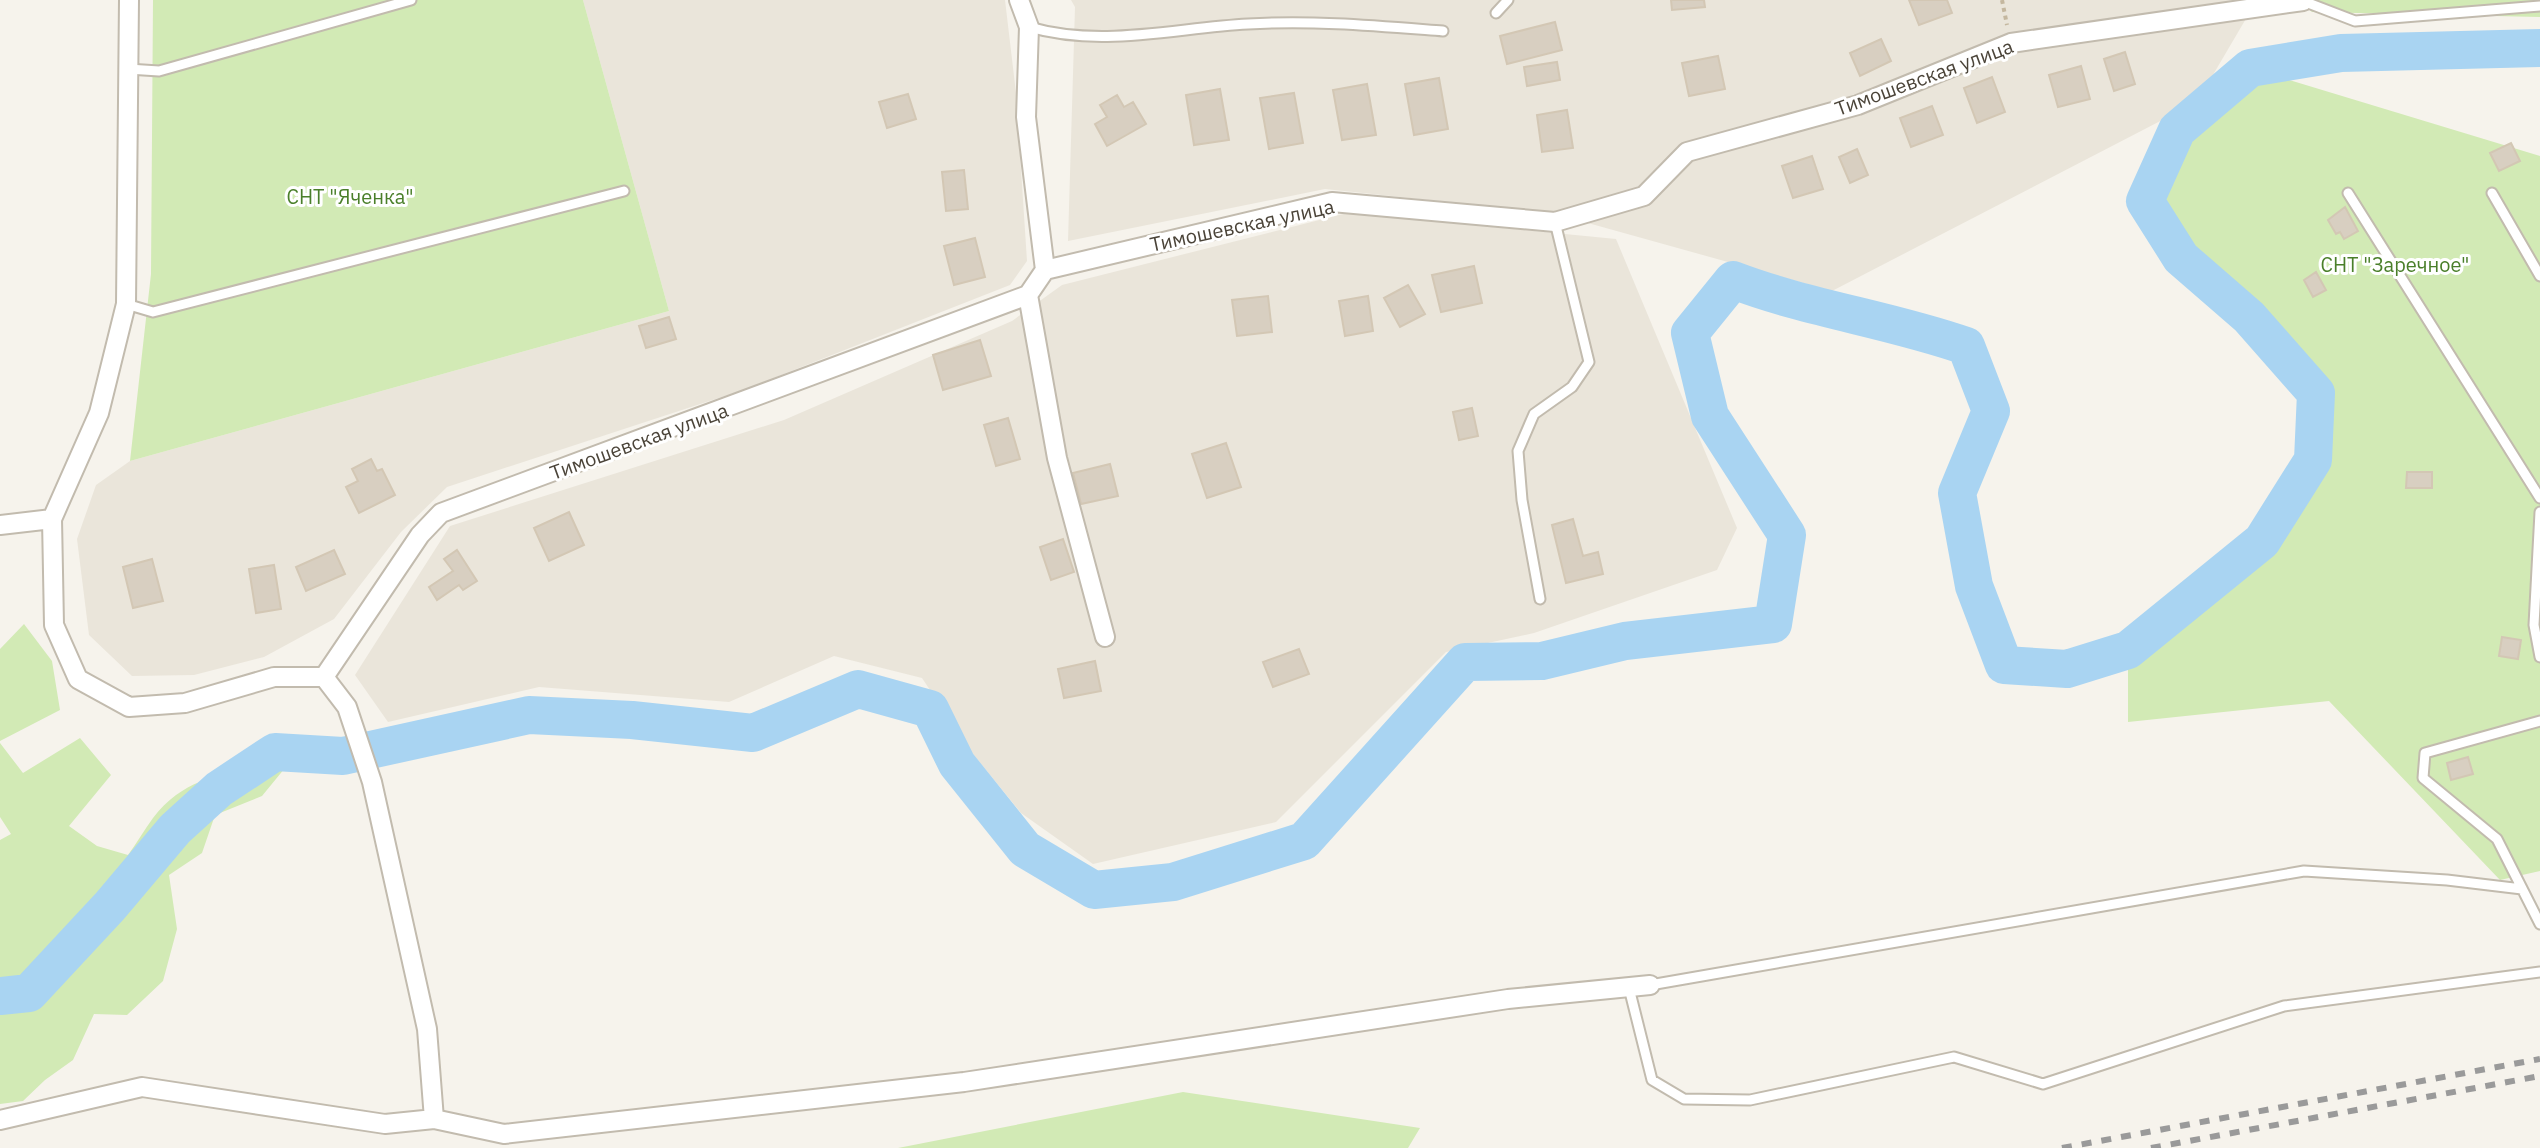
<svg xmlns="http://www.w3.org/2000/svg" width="2540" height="1148" font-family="'IBM Plex Sans',sans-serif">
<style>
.residential{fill:#eae5da}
.green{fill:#d2eab5}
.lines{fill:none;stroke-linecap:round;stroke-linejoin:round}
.river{stroke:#a9d4f2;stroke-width:38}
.building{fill:#d8cfc1;stroke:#d3c7b4;stroke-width:2}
.service-casing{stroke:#c2bbae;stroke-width:13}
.minor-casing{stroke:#c2bbae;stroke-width:22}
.path{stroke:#c4b79f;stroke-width:4;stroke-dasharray:4 4;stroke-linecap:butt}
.service{stroke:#fff;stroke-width:9}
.minor{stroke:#fff;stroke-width:18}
.rail{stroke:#9a9a9a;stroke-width:6;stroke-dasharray:10 10;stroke-linecap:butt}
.labels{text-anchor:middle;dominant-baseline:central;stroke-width:6;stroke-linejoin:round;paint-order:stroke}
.street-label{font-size:20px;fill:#4b4439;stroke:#fff}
.park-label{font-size:20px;fill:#4a7f2a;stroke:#fff}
</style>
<rect width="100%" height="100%" fill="#f6f3ec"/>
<path class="residential" d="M583 0H1005L1016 93 1027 261 1010 285 743 390 447 487 401 532 334 619 264 657 194 675 132 676 89 635 77 539 96 485 130 461 669 311Z
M1071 0H2257L2197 102 1832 291 1552 213 1325 189 1068 241 1075 7Z
M1347 213 1616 239 1737 528 1717 570 1534 633 1446 652 1276 822 1093 864 1021 813 969 749 922 678 834 656 729 702 539 687 388 722 355 675 450 526 784 420 1012 321 1062 285Z"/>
<path class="green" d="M153 0H583L669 311 130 461 151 274Z
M2299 0H2540V17L2312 12Z
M2250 68 2540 156V871L2500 880 2329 701 2128 722V650L2262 541 2313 459 2316 393 2249 317 2181 258 2145 201 2177 130Z
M24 624 52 661 60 710 0 741V649Z
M80 738 111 775 69 826 97 846 128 855C137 843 144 830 153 818 189 772 232 773 285 768L262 796 215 815 202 853 169 875 177 929 163 981 127 1015 94 1014 73 1060 45 1080 23 1101 0 1104V840L11 834 0 817V743L23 773Z
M1183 1092 1420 1128 1408 1148H898Z"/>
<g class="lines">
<path class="river" d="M0 996 29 993 110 906 175 829 219 789 275 752 343 756 529 715 632 720 753 733 858 689 930 709 957 764 1025 849 1094 890 1173 882 1304 841 1465 662 1542 661 1625 641 1773 624 1787 535 1710 416 1690 333 1733 280C1809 309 1889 319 1966 346L1991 411 1957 493 1974 586 2004 665 2067 669 2128 650 2262 541 2313 460 2316 393 2249 317 2181 258 2145 201 2177 130 2250 68 2341 53 2540 48"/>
</g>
<path class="building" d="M1671 0H1704L1705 7 1672 10Z
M1909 0H1947L1952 13 1919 25Z
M1555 22 1562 50 1507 64 1500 36Z
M1881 39 1891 61 1860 76 1850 53Z
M2125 52 2135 84 2114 91 2104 59Z
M1718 56 1725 89 1689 96 1682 63Z
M1557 62 1560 80 1527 86 1524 67Z
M2081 66 2090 99 2058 107 2049 75Z
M1992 77 2005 112 1977 123 1964 88Z
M1439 78 1448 129 1414 135 1405 84Z
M1367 84 1376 135 1342 140 1333 90Z
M1220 89 1229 140 1194 145 1186 95Z
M1294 93 1303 143 1269 149 1260 98Z
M908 94 916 119 887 128 879 102Z
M1117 95 1124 107 1133 102 1146 124 1107 146 1095 124 1107 117 1100 105Z
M1932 106 1943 135 1911 147 1900 118Z
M1567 110 1573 148 1542 152 1537 115Z
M2511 143 2520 161 2499 171 2490 153Z
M1857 149 1868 175 1850 183 1839 157Z
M1812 156 1823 189 1793 198 1782 166Z
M964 170 968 209 946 211 942 172Z
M2345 207 2358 231 2344 239 2340 232 2336 234 2328 220Z
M975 238 985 277 954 285 944 246Z
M1474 266 1482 303 1441 312 1432 275Z
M2316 272 2326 290 2313 297 2304 280Z
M1408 285 1425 314 1400 327 1384 298Z
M1268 296 1272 332 1237 336 1232 300Z
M1368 296 1373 331 1345 336 1339 301Z
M669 317 676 339 646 348 639 326Z
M980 340 991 376 943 390 933 355Z
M1472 408 1478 436 1459 440 1453 412Z
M1008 418 1020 459 996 466 984 425Z
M1226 443 1241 487 1207 498 1192 454Z
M371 459 377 471 382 469 395 495 359 513 346 487 358 481 352 469Z
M1110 464 1118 496 1081 504 1073 473Z
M2407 472H2432V488H2406Z
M569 512 584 545 549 561 534 528Z
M1573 519 1583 556 1598 552 1603 574 1566 583 1552 525Z
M1063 539 1074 572 1051 580 1040 547Z
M334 550 345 574 306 591 296 567Z
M457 550 477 581 463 590 459 585 437 600 429 587 453 571 444 559Z
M152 559 163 601 133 608 123 567Z
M274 565 281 609 256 613 249 569Z
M2502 637 2521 640 2518 659 2499 656Z
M1299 649 1309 674 1273 687 1263 662Z
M1095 661 1101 691 1064 698 1058 669Z
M2468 757 2473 774 2451 780 2447 763Z"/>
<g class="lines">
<g class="service-casing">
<path id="service" d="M2303 1 2355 21 2540 6
M1496 13 1508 0
M1029 27C1102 48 1174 28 1248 24 1313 20 1378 26 1443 31
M128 69 159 71 411 0
M2348 193 2540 498
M2492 193 2540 276
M126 304 153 312 624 191
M2540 512 2534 625 2540 657
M1540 599 1522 500 1518 451 1534 414 1572 387 1589 362 1555 222
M2540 721 2425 753 2423 778 2497 839 2540 924
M1650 985 2304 871 2447 880 2522 889
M1629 988 1652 1080 1684 1099 1750 1100 1954 1057 2043 1084 2284 1006 2540 972"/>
</g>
<g class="minor-casing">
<path id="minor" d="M129 0 126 304 99 413 52 519 54 625 78 679 129 707 185 703 274 677H324L347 707 372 782 427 1029 434 1119
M1019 0 1029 27 1026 117 1045 270
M1028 295 1057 458 1105 637
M0 525 52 519
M324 677 420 535 441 513 1028 295 1045 270 1332 202 1555 222 1644 196 1687 152 1858 105 2011 43 2303 1
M0 1120 142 1087 385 1124 434 1119 504 1134 964 1082 1508 999 1650 985"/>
</g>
<path class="path" d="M2002 0 2007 25"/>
<use href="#service" class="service"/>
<use href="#minor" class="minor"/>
<path class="rail" d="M2062 1148 2540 1059
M2151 1148 2540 1076"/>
</g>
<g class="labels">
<g class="street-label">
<text transform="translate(1924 77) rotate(-20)">Тимошевская улица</text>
<text transform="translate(1242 225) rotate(-12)">Тимошевская улица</text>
<text transform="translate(639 441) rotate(-20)">Тимошевская улица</text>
</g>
<g class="park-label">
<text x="350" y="196">СНТ "Яченка"</text>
<text x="2395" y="264">СНТ "Заречное"</text>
</g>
</g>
</svg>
